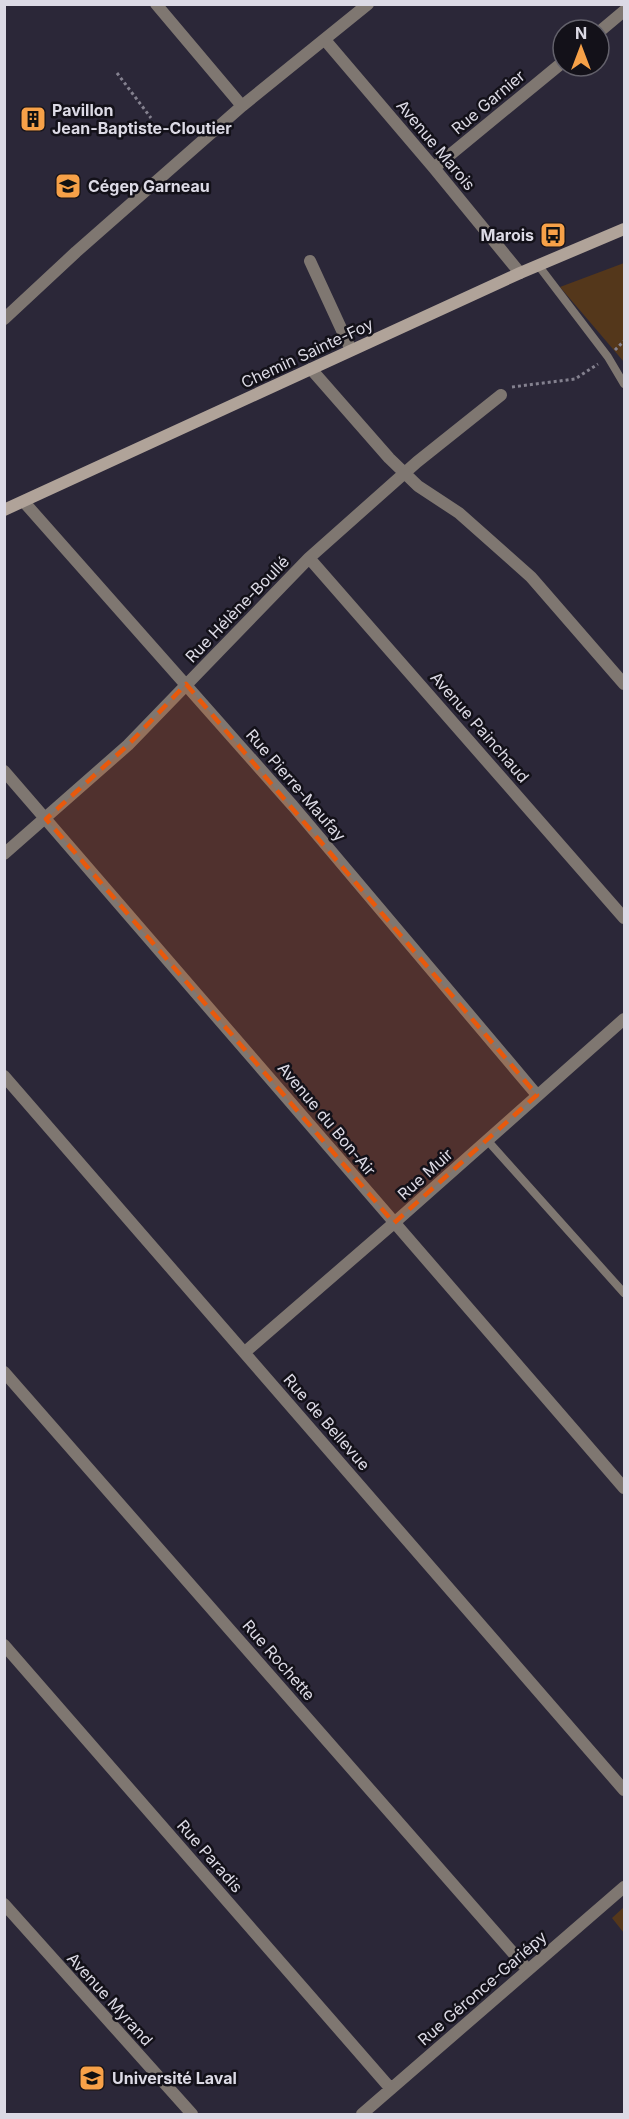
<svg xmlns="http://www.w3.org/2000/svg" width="629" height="2119" font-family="Inter,sans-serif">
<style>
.green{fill:#54371b}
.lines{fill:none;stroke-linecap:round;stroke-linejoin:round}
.path{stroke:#84818f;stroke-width:3;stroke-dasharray:3 3;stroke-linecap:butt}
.service{stroke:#7f7771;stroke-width:8}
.minor{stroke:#7f7771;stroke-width:12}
.tertiary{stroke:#7f7771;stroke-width:12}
.secondary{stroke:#b0a399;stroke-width:12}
.marked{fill:#e8590c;fill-opacity:0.2;stroke:#e8590c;stroke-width:4.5;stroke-dasharray:12 8;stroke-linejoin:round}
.labels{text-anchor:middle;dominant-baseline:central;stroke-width:5;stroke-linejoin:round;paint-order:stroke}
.street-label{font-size:16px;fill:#dcdae5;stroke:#131119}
.poi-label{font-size:16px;font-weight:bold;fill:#dcdae5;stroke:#131119;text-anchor:start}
</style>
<rect width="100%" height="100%" fill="#2b2738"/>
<path class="green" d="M624 263V362L560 287Z
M624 1907V1933L612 1918Z"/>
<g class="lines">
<path class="path" d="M117 73 151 118
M615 350 624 341
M512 387 575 379 598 364"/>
<path class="service" d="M538 265 608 357 624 384
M487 1140 624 1293"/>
<path class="minor" d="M156 4 242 106
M599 32 624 11
M325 40 434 168 520 273
M434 168 563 62
M310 261 351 350
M4 319 76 252 242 106 368 4
M311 369 389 458 418 486 459 513 531 577 624 684
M24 502 293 806 537 1095
M309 558 624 918
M4 771 624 1488
M4 854 128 745 309 558 417 462 501 395
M4 1076 624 1790
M245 1352 394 1223 624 1019
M4 1372 528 1970
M4 1645 391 2089
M362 2114 624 1887"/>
<path class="tertiary" d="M4 1904 192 2114"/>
<path class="secondary" d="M4 510 520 273 624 229"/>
</g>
<path class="marked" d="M186 684 537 1095 394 1223 46 819 128 745Z"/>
<defs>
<g id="building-square" transform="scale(1.35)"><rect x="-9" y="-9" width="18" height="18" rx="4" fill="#f7a148" stroke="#131119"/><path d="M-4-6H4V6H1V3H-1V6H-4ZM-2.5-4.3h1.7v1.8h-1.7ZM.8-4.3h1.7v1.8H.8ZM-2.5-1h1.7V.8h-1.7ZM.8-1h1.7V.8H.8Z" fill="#111"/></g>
<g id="university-square" transform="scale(1.35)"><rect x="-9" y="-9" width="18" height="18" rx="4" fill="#f7a148" stroke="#131119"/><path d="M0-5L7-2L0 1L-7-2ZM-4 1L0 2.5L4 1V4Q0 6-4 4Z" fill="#111"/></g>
<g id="bus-square" transform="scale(1.35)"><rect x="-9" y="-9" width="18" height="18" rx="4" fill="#f7a148" stroke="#131119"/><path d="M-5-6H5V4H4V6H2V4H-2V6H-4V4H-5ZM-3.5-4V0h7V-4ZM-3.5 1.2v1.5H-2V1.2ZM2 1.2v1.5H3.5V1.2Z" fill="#111"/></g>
</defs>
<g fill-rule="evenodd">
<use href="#building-square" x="33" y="119"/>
<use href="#university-square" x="68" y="186"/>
<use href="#bus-square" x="553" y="235"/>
<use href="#university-square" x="92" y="2078"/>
</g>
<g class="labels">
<g class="street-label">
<text transform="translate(488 102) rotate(-40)">Rue Garnier</text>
<text transform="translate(436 145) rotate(50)">Avenue Marois</text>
<text transform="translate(307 353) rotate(-25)">Chemin Sainte-Foy</text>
<text transform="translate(237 609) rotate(-46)">Rue Hélène-Boullé</text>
<text transform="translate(480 727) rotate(49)">Avenue Painchaud</text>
<text transform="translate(296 785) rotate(49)">Rue Pierre-Maufay</text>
<text transform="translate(327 1119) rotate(50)">Avenue du Bon-Air</text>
<text transform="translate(425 1174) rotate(-42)">Rue Muir</text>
<text transform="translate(327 1422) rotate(49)">Rue de Bellevue</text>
<text transform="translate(279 1660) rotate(49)">Rue Rochette</text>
<text transform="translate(210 1856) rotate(49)">Rue Paradis</text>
<text transform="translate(482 1988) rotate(-41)">Rue Géronce-Gariépy</text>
<text transform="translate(110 1999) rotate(48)">Avenue Myrand</text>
</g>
<g class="poi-label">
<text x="52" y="110">Pavillon<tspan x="52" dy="18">Jean-Baptiste-Cloutier</tspan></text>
<text x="88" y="186">Cégep Garneau</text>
<text x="534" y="235" text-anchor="end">Marois</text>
<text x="112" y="2078">Université Laval</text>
</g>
</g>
<rect width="629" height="2119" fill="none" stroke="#dcdae5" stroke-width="12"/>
<g transform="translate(581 48)"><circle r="28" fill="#131119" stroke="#63616b" stroke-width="1.5"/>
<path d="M0-4.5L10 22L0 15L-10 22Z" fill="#f7a148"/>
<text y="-9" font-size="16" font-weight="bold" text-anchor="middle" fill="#dcdae5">N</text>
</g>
</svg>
